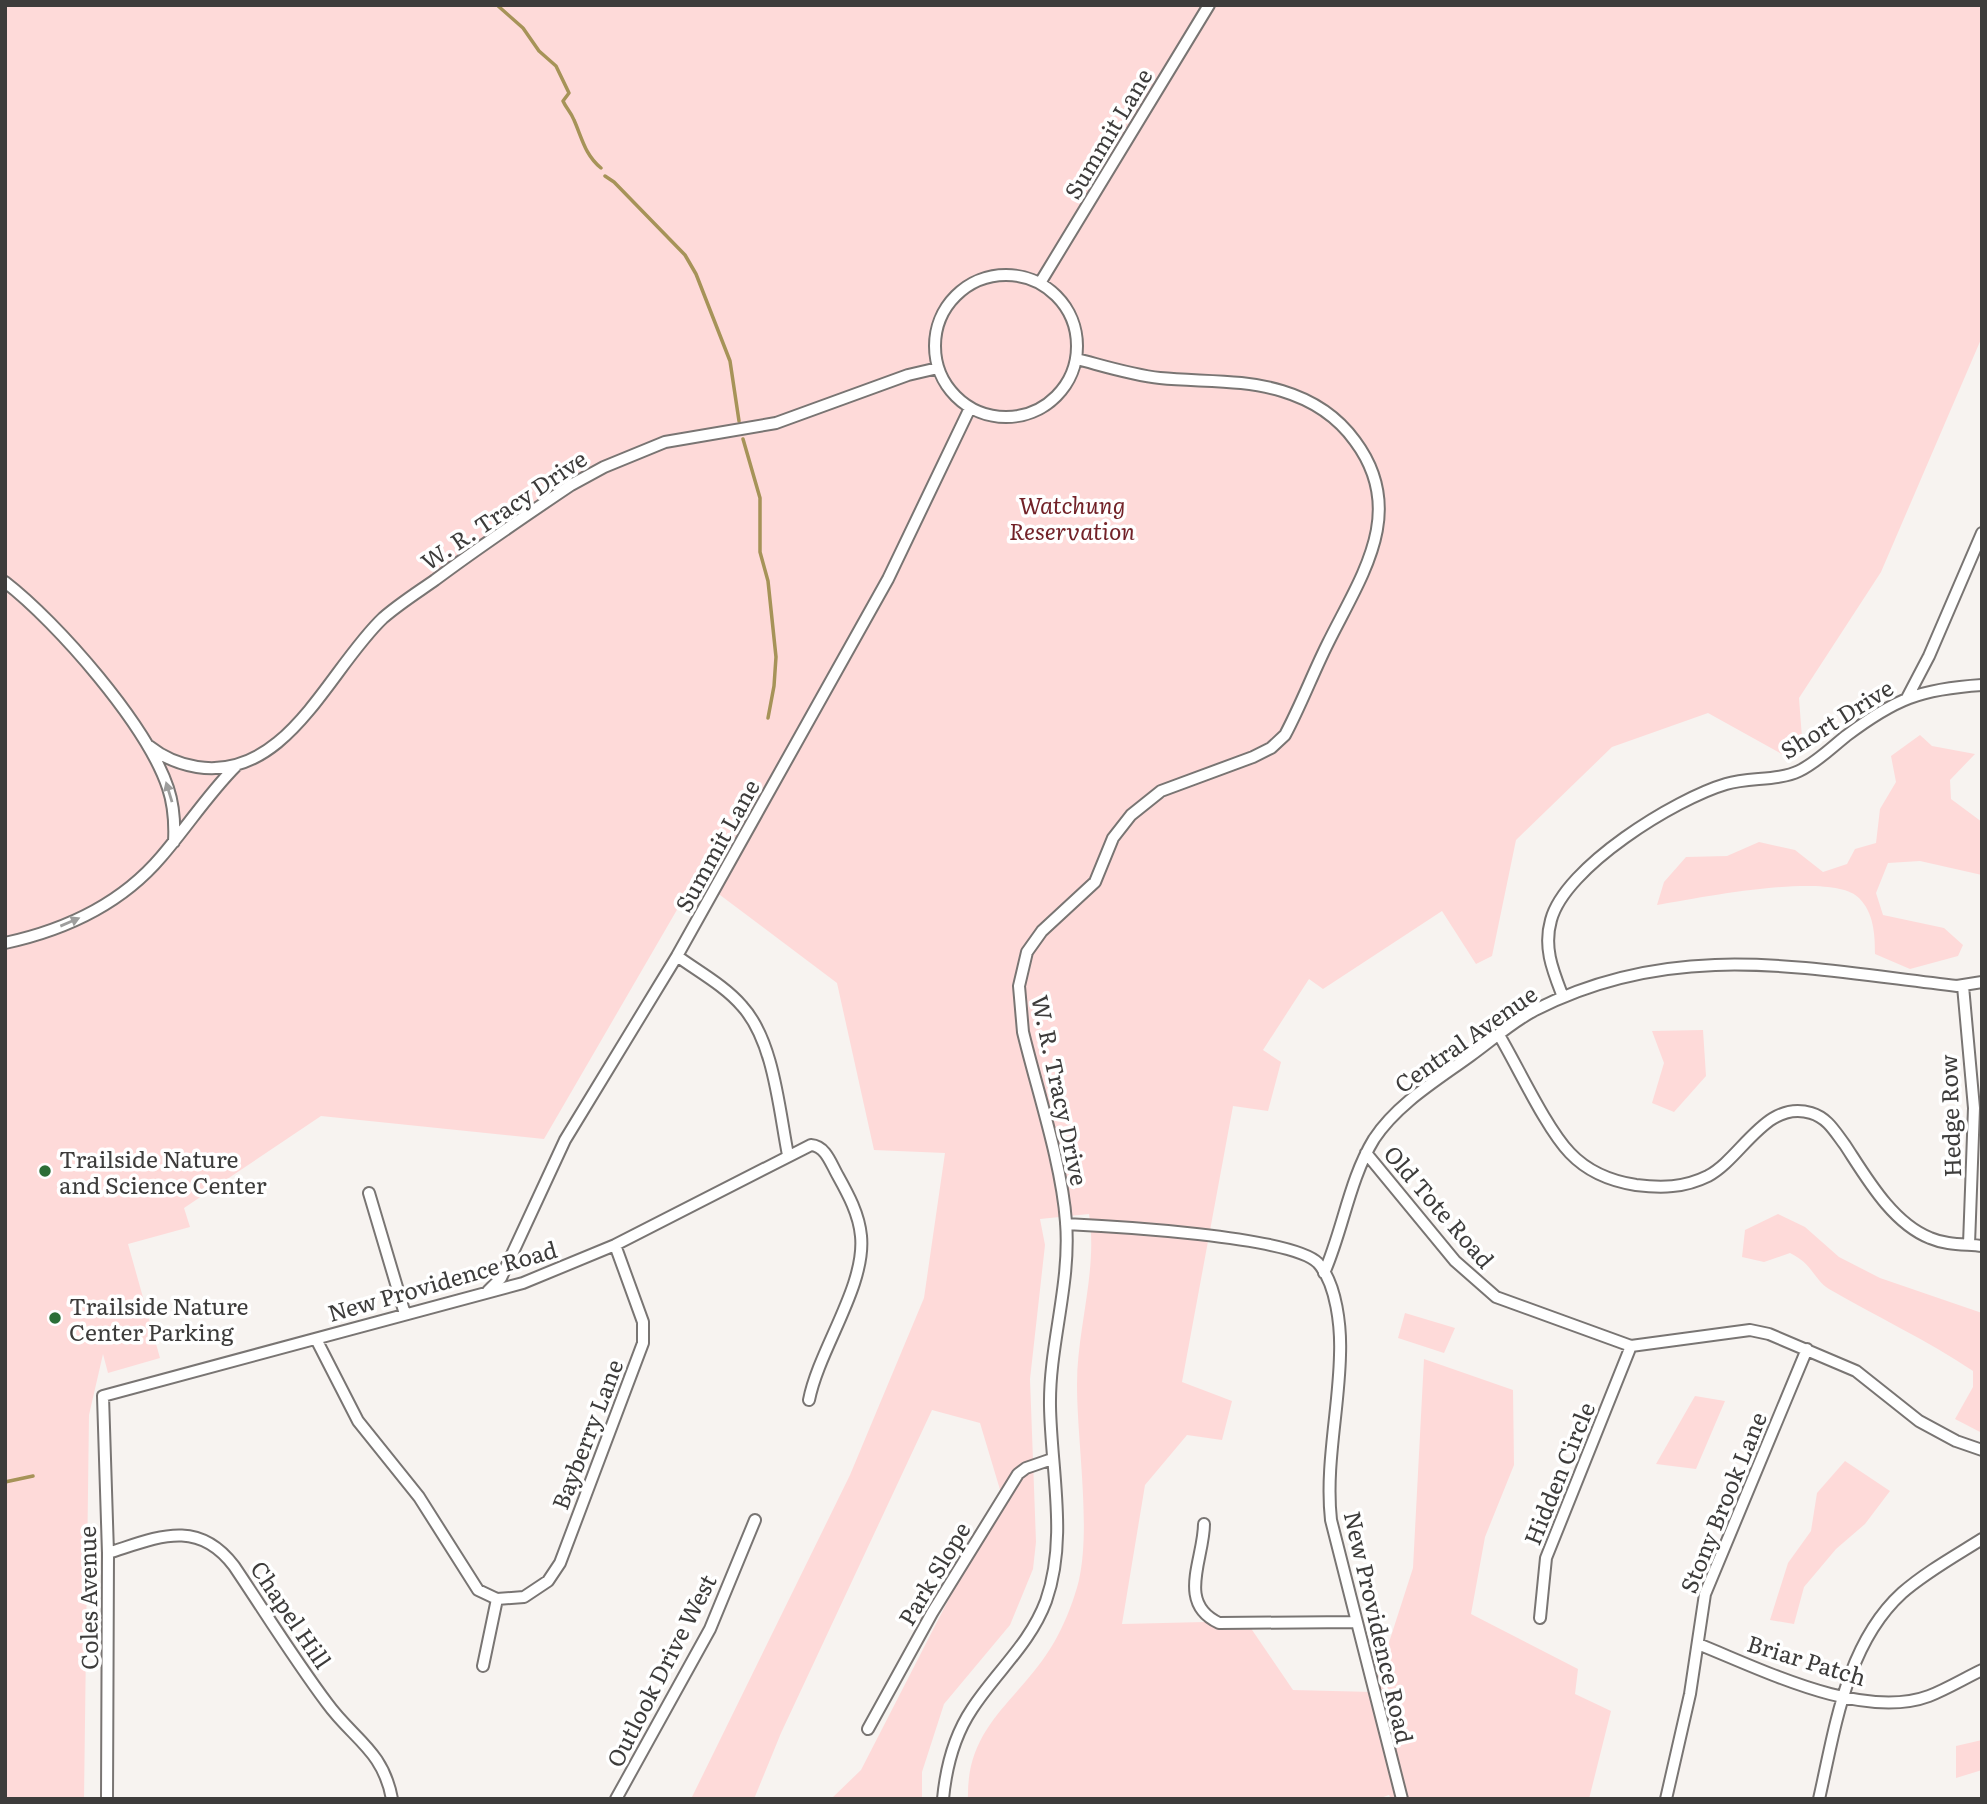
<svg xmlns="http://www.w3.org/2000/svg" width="1987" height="1804" font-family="Literata,serif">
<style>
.green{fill:#fedad9}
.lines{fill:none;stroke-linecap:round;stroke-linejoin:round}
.stream{stroke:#a69358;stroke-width:3.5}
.minor-casing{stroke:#797573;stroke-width:14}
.minor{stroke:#fff;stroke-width:10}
.oneway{fill:#9e9e9d}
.poi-dot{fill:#2c6e37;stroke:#fff;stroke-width:2.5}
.labels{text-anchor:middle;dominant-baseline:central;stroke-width:7;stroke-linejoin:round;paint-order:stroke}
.street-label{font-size:23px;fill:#3d3c3b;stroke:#fff}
.park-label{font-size:23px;font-style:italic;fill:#722228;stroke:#fff}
.poi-label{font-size:23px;fill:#3d3c3b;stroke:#fff;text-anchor:start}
</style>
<rect width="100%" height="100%" fill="#f7f3f0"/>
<path class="green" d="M5 5H1982V337L1881 572 1799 698 1803 751 1787 757 1708 713 1612 747 1516 840 1492 956 1476 964 1442 911 1323 989 1309 979 1263 1050 1281 1062 1268 1111 1233 1106 1182 1382 1232 1401 1222 1440 1187 1435 1145 1485 1122 1624 1246 1621 1293 1690 1373 1692 1413 1568 1424 1359 1513 1390 1514 1465 1485 1537 1471 1614 1578 1669 1575 1694 1611 1711 1589 1799H1391L1389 1795 1378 1799H968C966 1726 1016 1703 1050 1649 1062 1631 1074 1601 1079 1580 1091 1526 1077 1442 1077 1384 1077 1328 1098 1270 1089 1214L1040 1219 1045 1245 1030 1379 1036 1542 1033 1569 1010 1625 944 1704 922 1772V1799H831L861 1770 958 1581 1004 1503 980 1423 932 1410 781 1733 754 1799H691L850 1475 924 1298 945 1153 874 1150 837 983 696 877 544 1139 321 1116 184 1208 190 1227 128 1244 160 1358 108 1373 103 1354 89 1415 84 1799H5Z
M1920 735 1932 746 1975 754 1950 780 1951 799 1982 822V875L1920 861 1888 863 1876 893 1883 915 1944 928 1963 945 1958 956 1910 969 1875 954C1875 935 1874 913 1859 898 1832 870 1695 899 1657 905L1664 882 1686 857 1727 856 1759 842 1795 850 1823 872 1847 864 1855 849 1876 843 1880 809 1896 782 1891 756Z
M1703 1030 1706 1076 1674 1112 1652 1103 1664 1063 1652 1031Z
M1778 1214 1805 1227 1839 1257 1880 1278 1982 1313V1433L1955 1419 1973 1387V1371C1927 1340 1877 1317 1829 1289 1814 1280 1813 1264 1790 1253L1764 1262 1742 1257 1745 1230Z
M1405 1313 1455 1328 1444 1353 1398 1338Z
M1695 1396 1725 1401 1696 1469 1656 1464Z
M1845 1461 1890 1491 1865 1524 1836 1549 1804 1587 1794 1624 1770 1620 1788 1563 1811 1531 1817 1493Z
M1982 1740V1770L1956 1778V1746Z"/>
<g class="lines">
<path class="stream" d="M497 5 523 28 539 51 556 66 569 93 563 101C566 108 571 112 574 120 582 138 585 155 601 168
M605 176 614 182 685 255 696 274 730 361 739 421
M743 439 760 498V552L768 581 776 657 774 686 768 718
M5 1482 33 1476"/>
<g class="minor-casing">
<path id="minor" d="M935 346a71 71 0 1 1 142 0a71 71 0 1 1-142 0Z
M1040 283 1209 5
M5 582C58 623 147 725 168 788 174 806 175 823 174 842
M1907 698 1929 656 1982 533
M149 746C164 758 178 764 197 767 287 781 329 669 383 618 399 604 418 592 435 580 479 547 525 516 571 485L604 467 665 442 776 423 908 375 938 368
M5 943C65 930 121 904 161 857 187 827 208 794 236 766
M677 956C699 972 725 986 742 1006 774 1041 779 1110 788 1155
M1963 986 1974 1108 1969 1244
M1563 997C1553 971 1543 948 1551 920 1565 867 1675 799 1726 784 1749 777 1778 781 1799 771 1816 763 1831 748 1846 736 1895 699 1920 689 1982 685
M1499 1035C1518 1067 1546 1128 1570 1153 1588 1172 1610 1181 1636 1185 1661 1188 1684 1188 1708 1176 1742 1158 1766 1099 1811 1113 1828 1118 1835 1132 1845 1145 1866 1177 1892 1223 1930 1238 1946 1245 1964 1244 1982 1246
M1366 1153 1455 1261 1496 1297 1631 1346 1750 1330 1769 1334 1856 1371 1919 1421 1956 1441 1982 1450
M369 1193 405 1314
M1066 1224C1109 1226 1292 1236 1318 1263 1337 1284 1341 1328 1340 1355 1339 1409 1325 1466 1331 1520L1402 1799
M1324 1273C1343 1230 1349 1180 1374 1139 1397 1104 1437 1080 1470 1056 1491 1041 1512 1022 1535 1010 1676 938 1808 969 1957 986L1982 982
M488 1291 501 1278 565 1140 677 956 888 579 970 408
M316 1339 358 1421 419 1497 478 1590 497 1599 524 1597 548 1581 560 1563 643 1343V1322L615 1245
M1204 1524C1204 1559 1176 1603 1219 1623L1356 1622
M108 1553C156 1538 197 1517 234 1566 265 1612 294 1659 327 1703 353 1739 383 1750 392 1799
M1540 1618 1546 1558 1631 1346
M1698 1644C1761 1669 1862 1721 1929 1696 1947 1689 1965 1678 1982 1670
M483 1666 497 1599
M868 1729 932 1613 1018 1474 1026 1468 1052 1459
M107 1799 108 1553 103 1396 523 1283 615 1245 811 1145C826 1146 831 1164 838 1176 848 1194 859 1214 861 1236 866 1286 819 1349 809 1400
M616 1799 710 1629 755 1520
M943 1799C946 1767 954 1736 972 1709 996 1672 1030 1644 1046 1601 1068 1539 1051 1470 1050 1406 1049 1345 1071 1284 1066 1222 1062 1164 1037 1090 1023 1032L1019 986 1027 952 1042 931 1095 882 1113 838 1131 815 1161 791 1253 757 1271 748 1285 735C1301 705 1313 673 1328 643 1361 576 1408 512 1355 441 1337 416 1312 400 1282 391 1243 379 1201 382 1160 378 1132 375 1104 366 1077 359
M1666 1799 1690 1694 1705 1594 1807 1349
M1819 1799C1835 1729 1846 1644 1902 1593 1926 1572 1955 1556 1982 1539"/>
</g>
<use href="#minor" class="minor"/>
</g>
<defs><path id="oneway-solid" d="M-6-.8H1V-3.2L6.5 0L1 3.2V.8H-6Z" transform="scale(1.75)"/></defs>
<g class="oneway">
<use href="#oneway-solid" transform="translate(169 792) rotate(-107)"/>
<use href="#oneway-solid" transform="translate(70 922) rotate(-23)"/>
</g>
<g class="poi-dot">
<circle cx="45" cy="1171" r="7"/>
<circle cx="55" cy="1318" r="7"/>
</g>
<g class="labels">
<g class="street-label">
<text transform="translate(1107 133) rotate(-59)">Summit Lane</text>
<text transform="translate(503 509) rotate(-34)">W. R. Tracy Drive</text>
<text transform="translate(1836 718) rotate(-32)">Short Drive</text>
<text transform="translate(716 845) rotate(-61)">Summit Lane</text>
<text transform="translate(1465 1038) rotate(-35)">Central Avenue</text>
<text transform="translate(1061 1090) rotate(78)">W. R. Tracy Drive</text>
<text transform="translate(1949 1116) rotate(-92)">Hedge Row</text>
<text transform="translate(1440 1206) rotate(49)">Old Tote Road</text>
<text transform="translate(442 1280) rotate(-16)">New Providence Road</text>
<text transform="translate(586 1434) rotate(-69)">Bayberry Lane</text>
<text transform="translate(1558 1473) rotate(-68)">Hidden Circle</text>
<text transform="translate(1722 1502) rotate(-68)">Stony Brook Lane</text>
<text transform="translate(933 1573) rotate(-59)">Park Slope</text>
<text transform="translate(87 1598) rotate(-91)">Coles Avenue</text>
<text transform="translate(292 1614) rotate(56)">Chapel Hill</text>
<text transform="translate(1380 1627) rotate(77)">New Providence Road</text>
<text transform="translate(1807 1659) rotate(17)">Briar Patch</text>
<text transform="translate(660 1670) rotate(-63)">Outlook Drive West</text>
</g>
<g class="park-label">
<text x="1072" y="504">Watchung<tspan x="1072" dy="26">Reservation</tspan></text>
</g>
<g class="poi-label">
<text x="59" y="1158">Trailside Nature<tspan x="59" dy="26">and Science Center</tspan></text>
<text x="69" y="1305">Trailside Nature<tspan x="69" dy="26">Center Parking</tspan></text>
</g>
</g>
<rect width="1987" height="1804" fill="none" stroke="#3d3c3b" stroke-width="14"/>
</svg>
